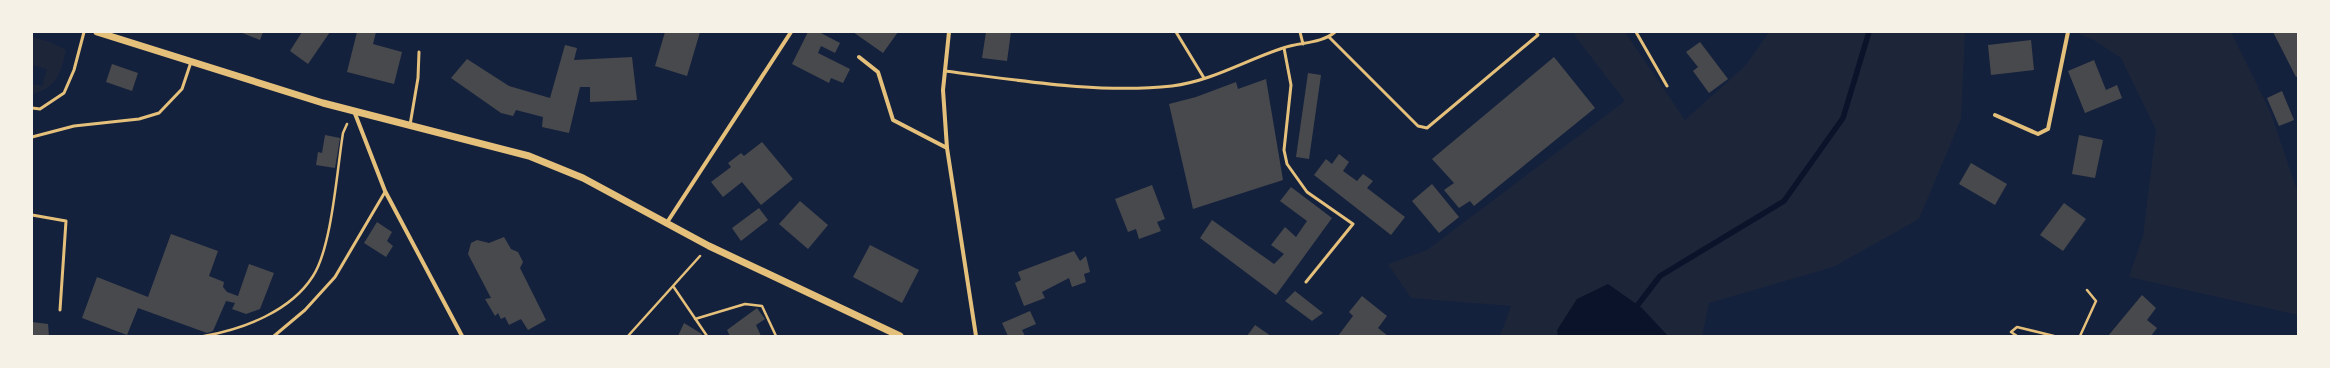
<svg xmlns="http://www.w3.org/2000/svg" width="2330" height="368" font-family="'Varela Round',sans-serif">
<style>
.green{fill:#1d2539}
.water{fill:#0b132b}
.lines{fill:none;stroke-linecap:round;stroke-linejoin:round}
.stream{stroke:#0b132b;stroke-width:5.5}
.building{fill:#48494c}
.path{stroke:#e5c07b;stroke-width:2.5}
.service{stroke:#e5c07b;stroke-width:3}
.minor{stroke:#e5c07b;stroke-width:4}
.tertiary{stroke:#e5c07b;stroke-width:7}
</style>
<rect width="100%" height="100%" fill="#14213d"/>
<path class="green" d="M1575 32H1625L1685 120 1746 65 1769 32H1965L1961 119 1919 219 1833 267 1709 303 1702 336H1500L1511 306 1411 298 1388 264 1427 250 1625 101 1575 36Z
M2074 32H2231L2270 111 2298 193V315L2129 277 2143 236 2156 130 2121 58 2092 39Z
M32 37 50 42 66 50C61 73 57 88 32 94V84L42 86 47 69 32 65Z"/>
<path class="water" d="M1608 284 1642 308 1668 336H1558L1557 330 1577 299Z"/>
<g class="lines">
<path class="stream" d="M1633 311 1660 276 1784 201 1843 118 1869 32"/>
</g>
<path class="building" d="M240 32H263L260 40Z
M302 32H330L308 64 290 51Z
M357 32H376L373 44 402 52 394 84 347 72Z
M665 32H700L687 76 655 66Z
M808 32H819L840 43 835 53 821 46 818 53 850 69 843 83 831 78 829 83 792 64Z
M853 32H898L883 53Z
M986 32H1011L1007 61 982 58Z
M2273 32H2298V76L2296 77Z
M2031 40 2034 70 1991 75 1988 45Z
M1700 42 1728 79 1709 93 1693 71 1698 67 1686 52Z
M565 45 577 48 574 60 632 57 637 100 590 102V87H580L569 133 542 127 543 117 516 110 513 116 501 113 451 78 467 59 509 86 550 98Z
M1554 57 1595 108 1474 206 1470 201 1459 208 1444 190 1454 183 1432 159Z
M2094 60 2106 90 2117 85 2122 98 2085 113 2068 71Z
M112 64 138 73 132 91 106 82Z
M1308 73 1321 75 1309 159 1296 157Z
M1266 79 1283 180 1193 209 1169 104 1196 97 1236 82 1238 89Z
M2282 91 2294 120 2279 126 2267 98Z
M325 135 340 138 335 168 316 165 318 152 322 153Z
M2079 135 2103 140 2095 178 2072 174Z
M762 142 793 179 761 205 742 182 723 197 711 182 731 167 728 163 741 153 744 156Z
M1339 154 1349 162 1343 171 1357 181 1363 174 1373 181 1367 188 1405 217 1391 235 1314 175 1326 159 1332 164Z
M1971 163 2007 184 1995 205 1959 184Z
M1432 184 1459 217 1439 233 1412 201Z
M1152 185 1165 219 1157 222 1161 231 1139 239 1136 229 1128 232 1115 199Z
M1291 187 1332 218 1276 295 1200 238 1212 220 1274 264 1284 254 1271 245 1285 227 1296 237 1307 221 1280 201Z
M800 201 828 225 808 249 779 224Z
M2064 203 2086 219 2063 251 2040 235Z
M759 208 768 220 741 241 732 228Z
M377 222 392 232 387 241 393 246 386 257 364 243Z
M171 234 218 251 209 276 224 282 223 287 227 292 238 296 249 264 274 273 260 309 246 314 232 309 235 303 226 301 213 331 207 333 138 308 127 335 82 318 97 277 148 297Z
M504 237 511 249 518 252 523 262 520 268 546 320 528 330 521 319 509 325 505 317 501 319 498 313 495 316 485 299 491 298 468 254 471 243 477 240 489 243Z
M870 245 919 270 902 303 853 277Z
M1074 251 1080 261 1086 256 1090 272 1084 274 1086 282 1072 287 1069 278 1042 292 1045 298 1024 306 1015 283 1021 280 1018 272Z
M1295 291 1323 313 1312 321 1285 301Z
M2142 295 2156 308 2147 320 2157 328 2151 336H2108Z
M1362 296 1387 316 1378 328 1388 336H1338L1353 316 1349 312Z
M757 308 765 319 756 325 761 336H730L727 330Z
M1030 311 1036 324 1022 330 1025 336H1008L1002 323Z
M32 322 48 324 49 336H32Z
M684 323 702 334 701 336H678Z
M1255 325 1271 336H1247Z"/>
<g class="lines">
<path class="path" d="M673 286 707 336
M695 319 745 304 762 306 776 336
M204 336C244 329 291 311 313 276 332 247 337 169 343 133L347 124
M628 336 700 256
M2017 336 2011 332 2017 327 2054 336
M2080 336 2096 301 2087 290"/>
<path class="service" d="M1176 32 1204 78
M1300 32 1303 44
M1636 32 1667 86
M1329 37 1418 126 1427 128 1538 35 1536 32
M1284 48 1291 85 1284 150 1287 164 1307 192 1353 224 1306 282
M945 71C1018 80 1098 94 1172 86 1212 81 1246 60 1283 48 1300 42 1321 44 1335 32
M32 108 40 109 64 93 74 70 84 32
M410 125 418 78 419 52
M32 137 74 126 139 119 159 113 182 89 191 62
M32 215 66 221 60 310
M274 336 305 310 335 277 385 192"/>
<path class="minor" d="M949 32 943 90 947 148 976 336
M859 57 878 72 893 120 947 148
M354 111 385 191 462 336
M1995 115 2038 134 2048 129 2068 32
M666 224 791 32"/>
<path class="tertiary" d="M97 32 323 103 529 156 583 178 709 246 900 336"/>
</g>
<rect width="2330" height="368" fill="none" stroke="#f6f1e7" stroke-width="66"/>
</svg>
